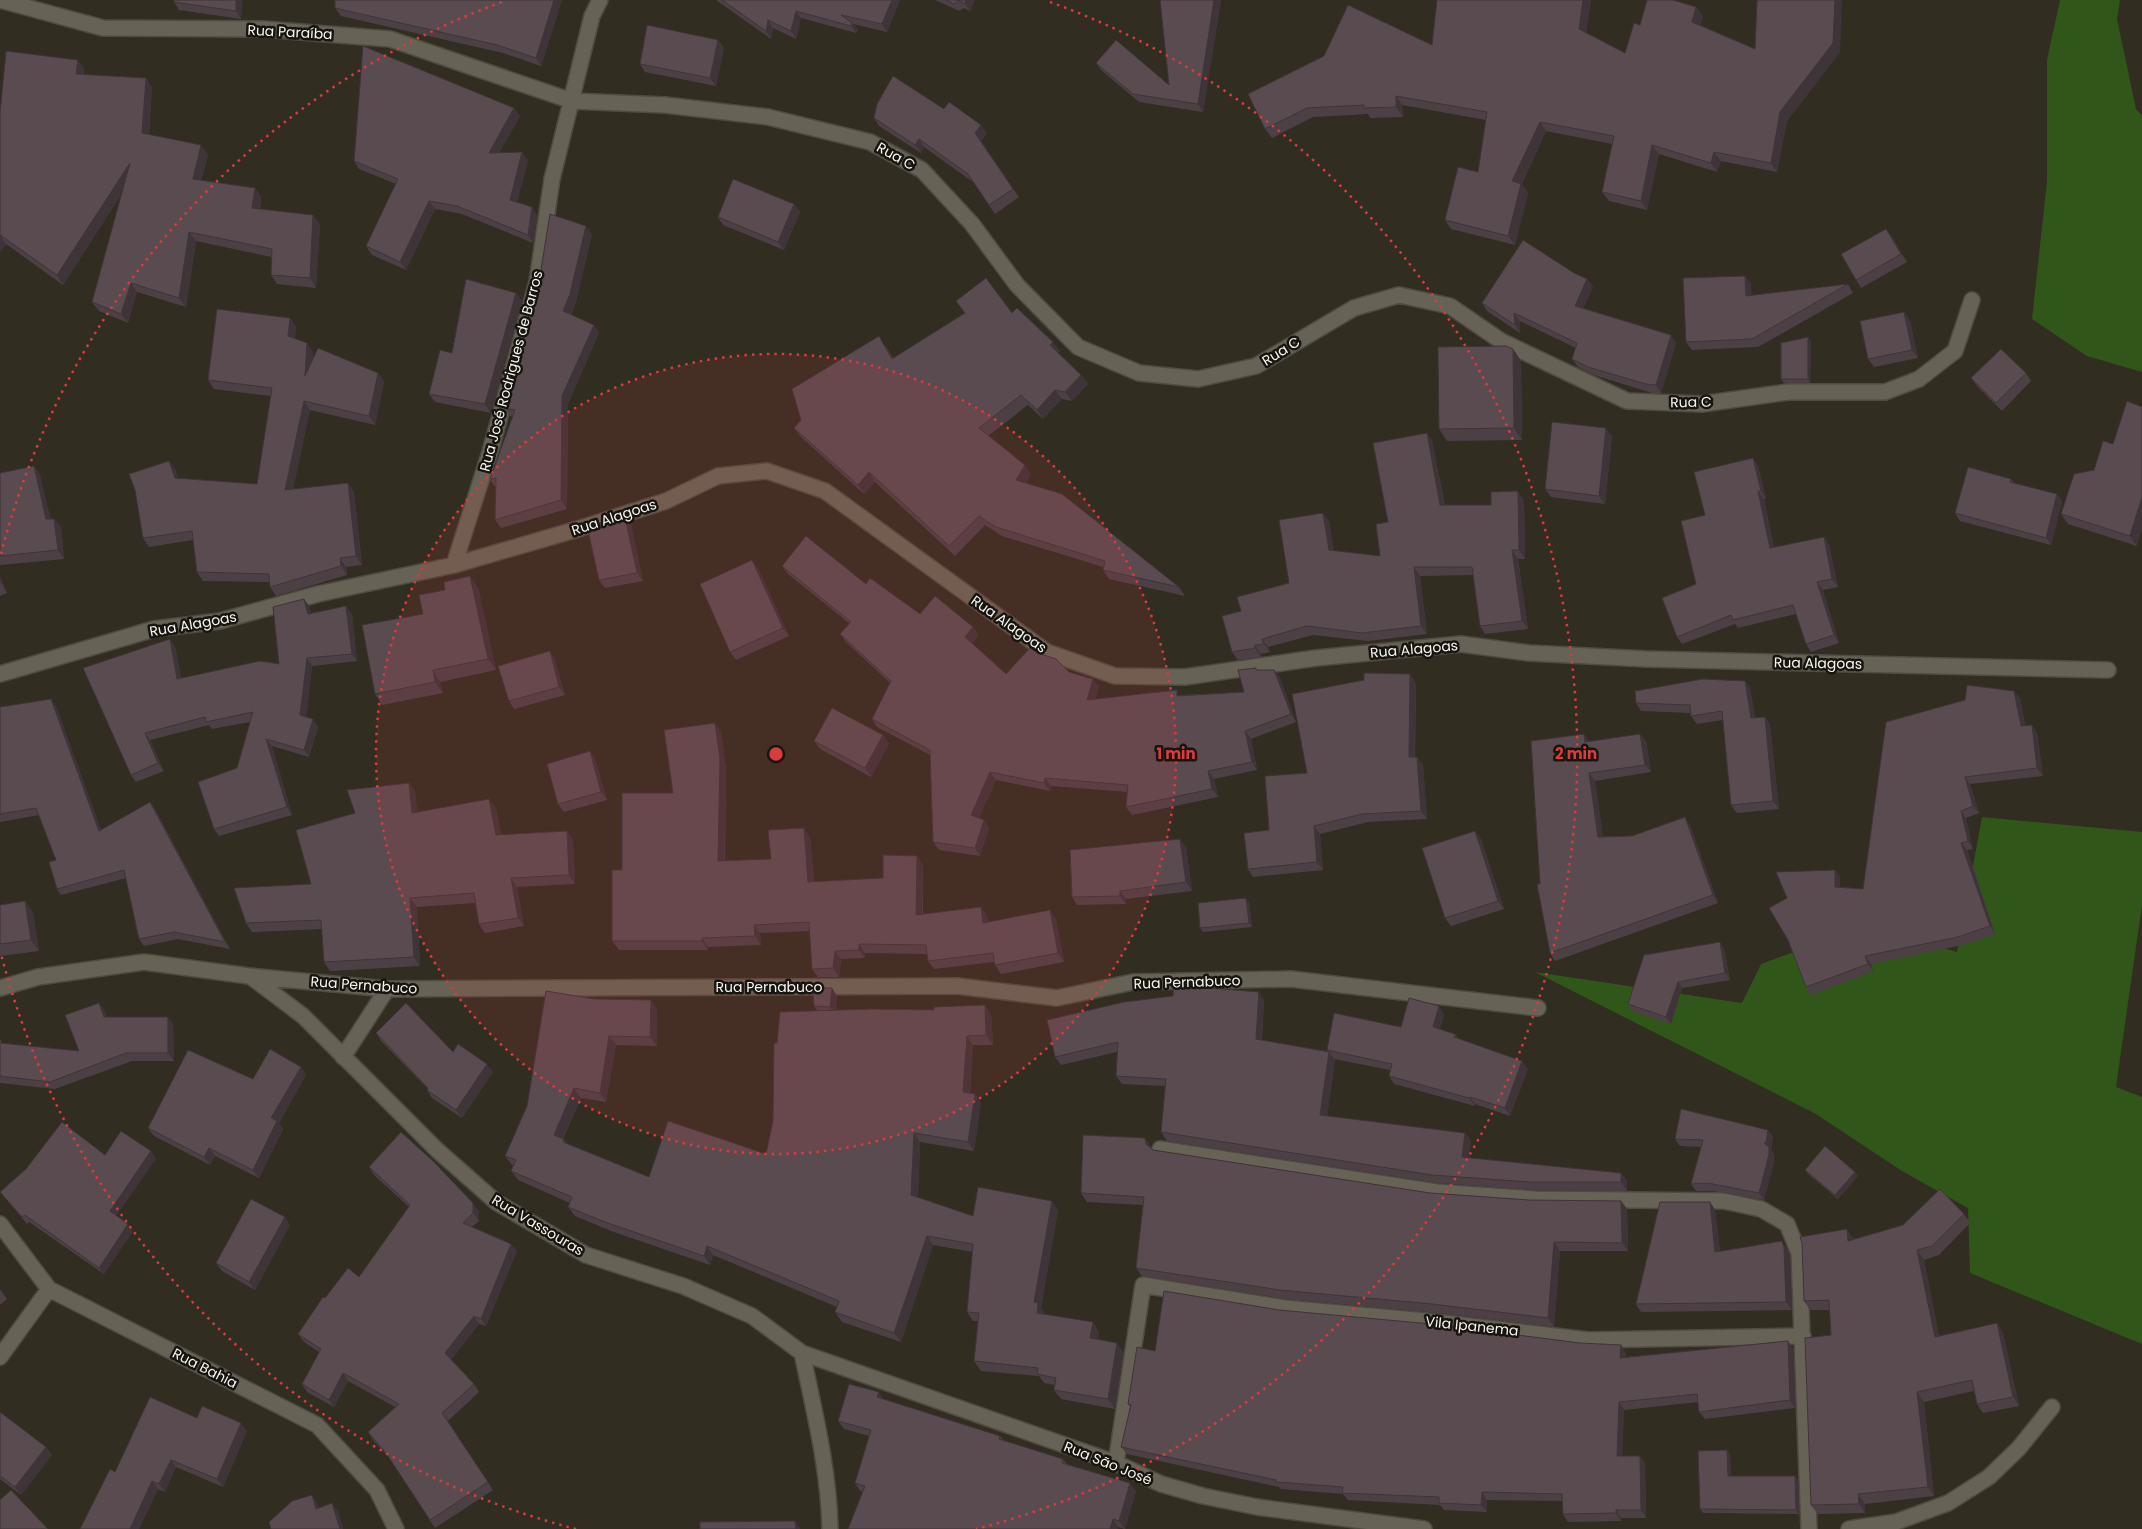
<svg xmlns="http://www.w3.org/2000/svg" width="2142" height="1529" font-family="Poppins,sans-serif">
<style>
.green{fill:#30561a}
.lines{fill:none;stroke-linecap:round;stroke-linejoin:round}
.minor-casing{stroke:#4e4b40;stroke-width:18}
.minor{stroke:#666255;stroke-width:15}
.wall{fill:#4d4045}
.shaded-wall{fill:#3f3438}
.building{fill:#5a4b50;stroke:#3f3438}
.ring{fill:none;stroke:#d93c3c;stroke-width:2.5;stroke-dasharray:2.5 5}
.labels{text-anchor:middle;dominant-baseline:central;stroke-width:5;stroke-linejoin:round;paint-order:stroke}
.street-label{font-size:14px;fill:#f6f4ec;stroke:#171510}
.centre{fill:#d93c3c;stroke:#171510;stroke-width:2.5}
.ring-label{font-size:15px;text-anchor:middle;font-weight:bold;fill:#d93c3c;stroke:#171510;stroke-width:5;stroke-linejoin:round;paint-order:stroke}
</style>
<rect width="100%" height="100%" fill="#312d21"/>
<path class="green" d="M2060 0H2120L2117 19 2136 109 2142 116V372L2087 356 2032 319 2047 181V60Z
M1982 817 2142 832V905L2116 1087 2142 1097V1344L1970 1273 1968 1208 1902 1171 1816 1114 1535 972 1742 1003 1761 964 1866 926 1957 952Z"/>
<g class="lines">
<g class="minor-casing">
<path id="minor" d="M0 0 103 28 263 29 390 39 572 101 665 105 768 117 870 142 922 170 972 224 1017 285 1078 347 1139 373 1198 379 1256 366 1354 308 1399 295 1450 306 1501 341 1627 401 1702 404 1788 392H1885L1919 379 1955 351 1972 300
M454 565 490 452 537 282 552 179 592 16 600 0
M0 674 154 629 220 621 318 594 454 565 578 529 666 501 718 476 767 471 825 491 1047 652 1115 676 1185 677 1316 658 1461 644 1529 653 1647 659 2108 670
M250 976 303 1016 436 1149 496 1202 586 1255 683 1286 752 1316 802 1353C814 1410 829 1470 830 1529
M0 988 38 977 144 962 249 976 387 989 957 986 1057 998 1133 982 1291 979 1538 1008
M343 1057 387 989
M1160 1149 1437 1192 1535 1199 1724 1201 1761 1209 1787 1224 1799 1253 1809 1529
M0 1224 49 1289 317 1425 377 1490 396 1529
M802 1353 1116 1463 1161 1484 1203 1496 1257 1507 1424 1529
M0 1357 49 1289
M1116 1463 1143 1285 1285 1308 1437 1322 1588 1340 1803 1336
M1849 1529 1896 1522 1948 1503 1989 1477 2019 1448 2052 1407"/>
</g>
<use href="#minor" class="minor"/>
</g>
<path class="wall" d="M174 0H242L241 19 179 10 174 2Z
M562 0 541 66 503 53 341 16 335 8Z
M716 0H900L887 32 853 24 858 30 856 33 801 18 796 39 773 28 771 39Z
M935 0H975L970 11 964 8 959 11Z
M1160 0H1221L1203 112 1139 102 1101 70 1096 63 1169 85Z
M1437 0H1591L1586 33 1625 53 1640 25 1696 7 1703 16 1700 25 1755 49 1840 52 1787 121 1777 172 1721 161 1717 172 1659 154 1647 210 1609 201 1602 192 1612 144 1546 131 1522 184 1528 193 1515 245 1451 229 1445 220 1478 172 1486 120 1402 105 1403 117 1370 118 1368 114 1313 117 1272 138 1265 129 1432 45Z
M718 40 724 48 716 86 645 72 640 64Z
M78 60 84 69V74L152 87 149 135 208 155 201 181 255 188 261 197 260 209 320 224 316 288 277 284 271 275V257L196 241 186 307 137 292 128 323 99 311 92 302 121 195 63 285 6 244 0 252V113Z
M944 109 987 133 981 141 1019 197 995 214 973 182 924 147 921 153 879 126 874 118Z
M520 116 499 153 528 160 517 202 532 207 537 216 533 243 462 214 435 209 406 270 372 255 366 246 396 184 359 169 354 161Z
M794 204 800 212 784 250 723 225 718 217Z
M1886 229 1892 237 1907 262 1861 288 1856 280Z
M592 234 576 302 571 315 594 325 599 333 568 404 567 509 501 528 495 520 496 487H495L490 479 513 417 510 416 504 408Z
M1574 273 1587 279 1593 287 1583 308 1671 335 1676 343 1661 393H1652L1594 375 1578 367 1572 359 1576 348 1520 321V333L1487 311 1482 303Z
M1745 276 1751 284V295L1848 284 1853 293 1758 347 1692 350 1686 342Z
M516 293 522 301 491 413 435 402 429 394 452 353Z
M956 301 1012 313 1060 351 1058 353 1081 375 1088 384 1072 401 1062 399 1043 419 1028 405 988 436 1031 474 1026 483 1179 587 1185 596 1109 579 1103 570V567L1002 536 985 525 955 556 875 482 864 494 801 437 794 428 885 345 893 358 965 313Z
M1910 320 1918 358 1874 367 1868 359Z
M296 326 295 338 313 352 312 360 378 373 384 382 375 425 310 410 293 489 348 483 354 492 362 565 346 567 347 575 276 596 270 587V582L203 581 197 572 193 540 149 547 143 538 175 469 178 478 257 484 271 396 214 389 208 380Z
M1811 341 1810 383H1784L1781 379Z
M1513 349 1521 361 1522 440 1447 441 1439 429Z
M2026 373 2031 381 2002 411 1977 386 1971 378Z
M1427 433 1432 441 1445 505H1491L1524 500 1525 559H1518L1528 629 1485 634 1480 626 1473 575 1420 576 1427 634 1368 641 1313 635 1268 647 1270 652 1261 654V657L1238 660 1232 652 1241 611 1289 583 1329 521 1334 551 1380 556 1388 522Z
M1612 436 1605 504 1551 497 1545 489Z
M1753 458 1758 466 1766 499H1764L1774 548 1824 537 1829 545 1838 587 1823 590 1839 643 1811 652 1806 644 1796 614 1738 628 1735 624 1682 644 1677 637 1696 584 1705 515Z
M34 466 40 475 50 519H54L61 527 64 559 0 565V473Z
M2094 470 2137 546 2068 524 2061 514Z
M2011 479 2014 483 2057 494 2062 502 2051 545 1960 521 1955 513Z
M625 517 631 525 643 581 605 588 599 580Z
M782 566 866 584 920 614 979 635 972 643 1006 674 1069 672 1099 687 1095 699 1244 692 1257 670H1274L1280 678 1296 722 1251 739 1257 770 1214 779 1218 797 1132 815 1126 807 1128 792 1051 786 1050 791 996 780 979 818 984 820 989 828 980 856 939 850 933 842 930 755 877 727 872 719 890 683 846 642 840 634 850 624 788 574Z
M758 568 789 636 736 660 730 652Z
M0 577 7 593 0 596Z
M478 587 496 670 440 682 443 693 382 705 375 694 423 614Z
M304 599 309 606 311 614H352L357 661 312 666 306 717 313 719 318 727 309 757 272 746 292 815 219 836 214 829 237 768 250 722 212 729 209 725 150 740 164 771 136 782 131 775 83 668 175 646 181 678 279 664Z
M550 651 555 660 565 695 514 709 509 701Z
M1745 681 1750 688 1755 718 1765 717 1770 724 1779 809 1737 813 1731 805 1723 720 1697 724 1691 716V713L1641 711 1636 703Z
M1416 683 1415 757 1423 765 1427 819 1368 822 1320 834 1323 870 1253 877 1248 869 1269 830 1307 773Z
M2020 698 2025 726 2037 733 2043 776 1970 784 1979 813 1966 818 1973 849 1967 850 1995 934 1963 945 1871 964 1873 971 1811 995 1806 987 1787 898 1840 877V887L1863 889Z
M56 706 101 830 150 802 155 809 230 949 178 939 144 946 139 939 126 878 61 895 57 889 56 860 39 815 0 822V707Z
M721 731 726 769 725 861 771 859 810 837 814 882 883 878 917 856 923 865V914L981 907 987 916 988 922 1056 919 1064 962 1001 974 995 965 994 962 934 969 928 961 927 954 865 953V958L841 959 839 977H818L812 969 810 931 760 933 761 945 708 947V950H619L612 941 622 870 673 793Z
M883 735 889 744 871 777 820 749 814 741Z
M1646 741 1651 772 1595 781 1603 837 1632 836 1690 825 1718 903 1555 961 1550 953 1540 884 1589 742Z
M590 751 595 759 607 800 564 812 558 804Z
M409 783 415 791 417 812 496 808 501 835 567 831 573 840 575 884 517 887 524 926 485 933 479 924 475 903 417 907 420 966 330 971 324 962 322 929 252 932 246 923 311 884 355 813Z
M1475 831 1481 839 1504 909 1451 926 1445 918Z
M1186 847 1192 891 1126 899V904L1077 905 1072 897Z
M1249 902 1252 927 1203 932 1200 928Z
M0 905 33 912 39 951 0 956Z
M1720 942 1724 949 1730 980 1682 988 1671 1024 1632 1011 1628 1004Z
M837 996 836 1010 991 1014 993 1045H973L970 1093 975 1094 981 1103 974 1151 920 1142 918 1197 973 1216 1058 1210 1041 1308 1044 1312V1314L1093 1322 1099 1332 1098 1339 1117 1343 1123 1352 1115 1409 1061 1399 1054 1390 1055 1385 1044 1383 1039 1376 981 1371 974 1361 978 1321H973L967 1312 973 1252 933 1245 901 1342 842 1322 835 1312 837 1307 713 1255 710 1265 611 1231 575 1216 568 1207 570 1203 518 1180 511 1171 514 1166 512 1165 505 1156 594 999 651 1000 657 1010V1046L616 1045 606 1102 581 1098 563 1139 568 1144 649 1177 766 1154 773 1121 777 1043 817 1010 814 1006Z
M1264 1000 1262 1040 1327 1051 1444 1014 1440 1029 1455 1034 1458 1038 1528 1069 1510 1116 1475 1104V1106L1394 1084 1389 1076 1390 1070 1334 1059 1335 1060 1327 1116 1465 1133 1471 1141 1469 1158 1621 1173 1627 1181V1191L1535 1190 1438 1183 1167 1141 1161 1132 1165 1086 1122 1084 1116 1076 1117 1052 1061 1065 1055 1057Z
M99 1003 104 1010 107 1017 173 1024 174 1061H132L55 1089 0 1083V1039L2 1043 79 1051Z
M376 1033 453 1052 493 1072 462 1118 432 1098 427 1090 428 1089 381 1041Z
M301 1067 306 1075 279 1123 283 1129 259 1178 215 1156 210 1165 154 1136 148 1128 253 1079Z
M1768 1130 1773 1137 1771 1150 1774 1154V1162L1764 1200 1713 1191H1696L1691 1184 1701 1147 1680 1146 1675 1139Z
M1145 1138 1153 1150 1430 1193 1529 1200 1621 1201 1627 1209 1628 1251H1560L1554 1327 1438 1313 1286 1299 1142 1276 1136 1268 1143 1205 1087 1202 1081 1193Z
M105 1155 156 1158 116 1216 133 1231 104 1274 29 1222 27 1224 0 1192Z
M369 1167 479 1211V1221L472 1227 511 1244 517 1251 486 1326 479 1324 451 1360 474 1384 479 1392 448 1421 493 1490 435 1528 390 1459 373 1440 368 1432 395 1407 348 1381 334 1407 307 1392 302 1384 319 1352 304 1342 298 1334 325 1298 359 1277 409 1207 374 1175Z
M1805 1170 1855 1172 1858 1176 1838 1199 1808 1174Z
M1710 1202 1715 1210 1720 1251 1787 1249 1790 1255 1792 1310 1641 1312 1636 1304Z
M1964 1214 1970 1223 1939 1255 1924 1260 1939 1336 1997 1323 2003 1333 2019 1406 1983 1413 1977 1404 1974 1391 1924 1402 1934 1496 1865 1504V1513L1818 1514 1811 1505 1831 1335 1830 1310H1810L1804 1301 1802 1243 1853 1238 1854 1239Z
M290 1225 255 1290 222 1271 216 1263Z
M0 1289 7 1299 0 1305Z
M1279 1310 1626 1353V1357L1788 1341 1793 1349 1795 1408 1705 1419 1699 1412 1698 1402 1624 1410 1622 1456 1645 1463 1646 1518H1621V1521L1568 1522 1563 1514V1501L1487 1500V1512L1444 1510 1440 1505 1348 1500 1343 1494 1281 1489 1279 1487 1127 1454 1121 1447 1130 1407 1128 1404 1155 1351Z
M883 1399 1000 1436 1004 1441 1063 1459 1067 1464 1136 1491 1125 1529 1118 1527 860 1491 855 1483 869 1436 844 1429 838 1421Z
M0 1412 46 1447 52 1455 21 1495 0 1479Z
M197 1418 247 1431 223 1487 176 1467 165 1492 158 1489 139 1529H80L115 1472Z
M1730 1454 1731 1476 1798 1480 1799 1514 1703 1513 1700 1509Z"/>
<path class="shaded-wall" d="M236 0H242L241 19 236 11Z
M554 0H562L541 66 536 58Z
M892 0H900L887 32 882 24Z
M966 0H975L970 11 965 4Z
M1214 0H1221L1203 112 1198 104Z
M1583 0H1591L1585 39 1579 29Z
M1835 0H1842L1840 52 1787 121 1777 172 1771 163 1780 112Z
M1696 7 1703 16 1698 31 1692 22Z
M796 11 801 18 796 39 791 31Z
M768 20 773 28 771 39 766 31Z
M852 23 858 30 856 33 851 26Z
M718 40 724 48 716 86 710 78Z
M78 60 84 69 82 83 76 74Z
M146 78 152 87 148 142 142 133Z
M1396 96 1402 105 1403 117 1396 107Z
M514 108 520 116 494 161 489 153Z
M1540 122 1546 131 1522 184 1528 193 1515 245 1508 236 1512 181Z
M981 125 987 133 981 141 1019 197 975 133Z
M919 139 924 147 921 153 915 145Z
M201 145 208 155 199 188 193 179Z
M1652 145 1659 154 1647 210 1641 201Z
M522 152 528 160 515 208 510 200Z
M1714 152 1721 161 1717 172 1711 163Z
M130 163 136 172 63 285 57 275Z
M255 188 261 197 258 217 252 208Z
M429 201 435 209 406 270 400 262Z
M794 204 800 212 784 250 778 242Z
M532 207 537 216 533 243 528 235Z
M313 215 320 224 316 288 310 278Z
M586 226 592 234 576 302 569 319 563 311Z
M1886 229 1892 237 1907 262 1901 254Z
M189 232 196 241 186 307 179 298Z
M0 235 6 244 0 252Z
M1745 276 1751 284 1752 304 1746 296Z
M1587 279 1593 287 1581 314 1575 306Z
M131 283 137 292 128 323 121 314Z
M516 293 522 301 491 413 485 404Z
M1904 312 1910 320 1918 358 1912 350Z
M1514 313 1520 321V333L1515 325Z
M290 318 296 326 294 344 288 336Z
M594 325 599 333 568 404 567 509 561 500 562 396Z
M1671 335 1676 343 1661 393 1656 385Z
M1808 337 1811 341 1810 383 1808 379Z
M1053 342 1060 351 1056 354 1050 345Z
M307 343 313 352 311 384 305 376Z
M1513 349 1521 361 1522 440 1514 428Z
M378 373 384 382 375 425 369 416Z
M1081 375 1088 384 1072 401 1065 392Z
M1055 390 1062 399 1043 419 1037 410Z
M304 401 310 410 291 499 285 490Z
M1606 428 1612 436 1605 504 1599 496Z
M1427 433 1432 441 1446 514 1440 505Z
M1753 458 1758 466 1766 499 1761 491Z
M169 461 175 469 181 486 175 478Z
M1025 465 1031 474 1023 489 1016 480Z
M34 466 40 475 53 528 46 519Z
M869 472 875 482 864 494 858 485Z
M348 483 354 492 362 565 356 556Z
M1518 491 1524 500 1525 559 1519 550Z
M1758 491 1764 499 1776 556 1770 548Z
M2057 494 2062 502 2051 545 2046 538Z
M2142 497V529L2137 546 2130 536Z
M1323 513 1329 521 1335 558 1329 550Z
M625 517 631 525 643 581 637 573Z
M54 519 61 527 64 559 58 550Z
M1824 537 1829 545 1838 587 1832 579Z
M1512 550 1518 559 1528 629 1522 621Z
M340 558 346 567 347 575 341 566Z
M752 560 758 568 789 636 783 628Z
M1414 567 1420 576 1427 634 1421 626Z
M470 576 478 587 496 670 488 659Z
M0 577 7 593 0 581Z
M1817 582 1823 590 1839 643 1834 635Z
M304 599 309 606 313 622 308 614Z
M346 606 352 614 357 661 352 654Z
M973 627 979 635 971 644 965 637Z
M170 639 175 646 182 687 177 679Z
M1262 639 1268 647 1270 652 1264 644Z
M1255 645 1261 654V657L1255 648Z
M550 651 555 660 565 695 559 687Z
M307 658 312 666 306 723 300 715Z
M433 670 440 682 443 693 435 682Z
M1274 670 1280 678 1296 722 1291 714Z
M1410 674 1416 683 1414 765 1409 757Z
M1093 679 1099 687 1093 707 1087 700Z
M1745 681 1750 688 1757 726 1751 718Z
M2014 691 2020 698 2027 734 2021 726Z
M51 699 56 706 104 838 99 831Z
M1765 717 1770 724 1779 809 1773 801Z
M313 719 318 727 309 757 304 750Z
M715 723 721 731 726 769 724 870 718 861Z
M2032 725 2037 733 2043 776 2037 768Z
M1245 731 1251 739 1257 770 1252 762Z
M145 733 150 740 164 771 158 763Z
M1584 734 1589 741 1585 742Z
M1640 734 1646 741 1651 772 1645 765Z
M883 735 889 744 871 777 865 768Z
M266 739 272 746 292 815 287 807Z
M590 751 595 759 607 800 601 792Z
M1417 757 1423 765 1427 819 1421 811Z
M1208 771 1214 779 1218 797 1212 789Z
M990 772 996 780 977 823 971 815Z
M1589 773 1595 781 1604 845 1598 837Z
M1965 777 1970 784 1979 813 1973 806Z
M1045 778 1051 786 1050 791 1044 783Z
M409 783 415 791 419 822 412 813Z
M489 799 496 808 502 844 496 835Z
M150 802 155 809 230 949 225 942Z
M1961 811 1966 818 1973 849 1968 841Z
M1685 817 1690 825 1718 903 1713 895Z
M984 820 989 828 980 856 975 848Z
M1314 826 1320 834 1323 870 1317 862Z
M804 828 810 837 814 891 808 882Z
M567 831 573 840 575 884 569 875Z
M1475 831 1481 839 1504 909 1498 901Z
M1180 839 1186 847 1192 891 1186 882Z
M1961 843 1967 850 1995 934 1990 926Z
M917 856 923 865 922 924 916 915Z
M1835 870 1840 877V894L1835 887Z
M511 878 517 887 524 926 518 918Z
M1120 891 1126 899V904L1120 896Z
M410 898 417 907 420 966 414 957Z
M1246 898 1249 902 1252 927 1249 923Z
M25 901 33 912 39 951 31 940Z
M981 907 987 916 989 931 983 923Z
M1050 910 1056 919 1064 962 1058 953Z
M754 925 760 933 761 945 755 936Z
M702 938 708 947V950L702 941Z
M1720 942 1724 949 1730 980 1725 973Z
M859 944 865 953V958L859 950Z
M835 951 841 959 839 977 833 968Z
M1865 956 1871 964 1873 971 1868 964Z
M1678 982 1682 988 1671 1024 1666 1017Z
M832 988 837 996 835 1015 830 1007Z
M1259 992 1264 1000 1261 1047 1256 1039Z
M651 1000 657 1010V1046L650 1037Z
M99 1003 104 1010 110 1024 104 1017Z
M985 1005 991 1014 993 1045 986 1035Z
M1439 1006 1444 1014 1438 1035 1433 1027Z
M168 1017 173 1024 174 1061 168 1053Z
M609 1036 616 1045 606 1102 600 1093Z
M967 1036 973 1045 969 1101 963 1092Z
M1329 1052 1335 1060 1326 1123 1320 1115Z
M1522 1061 1528 1069 1510 1116 1505 1108Z
M487 1064 493 1072 462 1118 456 1110Z
M301 1067 306 1075 279 1123 283 1129 259 1178 253 1170 271 1118Z
M574 1088 581 1098 560 1144 554 1135Z
M975 1094 981 1103 974 1151 968 1142Z
M1470 1097 1475 1104V1106L1469 1098Z
M1768 1130 1773 1137 1771 1150 1766 1143Z
M914 1133 920 1142 918 1204 911 1195Z
M1465 1133 1471 1141 1468 1165 1462 1157Z
M1145 1138 1151 1147V1153L1146 1144Z
M1769 1147 1774 1154V1162L1764 1200 1759 1193Z
M209 1148 215 1156 210 1165 204 1157Z
M151 1151 156 1158 115 1218 110 1211Z
M1855 1172 1858 1176 1838 1199 1835 1195Z
M1621 1173 1627 1181V1191L1621 1182Z
M1052 1201 1058 1210 1041 1308 1044 1312 1043 1322 1037 1313 1034 1302Z
M1621 1201 1627 1209 1628 1251 1622 1243Z
M1710 1202 1715 1210 1721 1260 1715 1252Z
M473 1203 479 1211V1221L473 1213Z
M285 1217 290 1225 255 1290 249 1282Z
M128 1224 133 1231 104 1274 99 1268Z
M1847 1229 1853 1238 1855 1250 1848 1241Z
M927 1236 933 1245 901 1342 894 1333Z
M1782 1241 1787 1249 1790 1255 1792 1310 1786 1302Z
M1554 1242 1560 1251 1554 1327 1548 1318Z
M511 1244 517 1251 486 1326 481 1319Z
M707 1246 713 1255 710 1265 704 1256Z
M1917 1250 1924 1260 1941 1346 1935 1337Z
M474 1316 479 1324 450 1361 445 1353Z
M1093 1322 1099 1332 1097 1347 1090 1338Z
M1997 1323 2003 1333 2019 1406 2013 1397Z
M1788 1341 1793 1349 1795 1408 1790 1400Z
M1117 1343 1123 1352 1115 1409 1108 1399Z
M1621 1345 1626 1353V1366L1620 1358Z
M343 1373 348 1381 334 1407 329 1400Z
M879 1392 884 1400 877 1397Z
M1917 1392 1924 1402 1934 1496 1928 1487Z
M1619 1402 1624 1410 1622 1463 1617 1456Z
M241 1423 247 1431 223 1487 217 1479Z
M46 1447 52 1455 21 1495 15 1487Z
M1727 1450 1730 1454 1731 1480 1728 1476Z
M1640 1456 1645 1463 1646 1518 1641 1510Z
M171 1460 176 1467 165 1492 159 1484Z
M1795 1476 1798 1480 1799 1514 1796 1510Z
M152 1481 158 1489 139 1529H130Z
M1130 1483 1136 1491 1125 1529 1119 1521Z
M1482 1492 1487 1500V1512L1481 1505Z
M1858 1494 1865 1504V1513L1859 1504Z
M312 1495 317 1503 321 1517 316 1509Z
M332 1503 338 1511 343 1529H340Z
M1616 1510 1621 1518V1521L1616 1513Z
M1113 1519 1118 1527V1529H1110Z
M795 1521 800 1528V1529H796Z"/>
<path class="building" d="M174 0H236V11L174 2Z
M335 0H554L536 58 497 45 335 8Z
M722 0H892L882 24 841 15 852 23 851 26 796 11 791 31 768 20 766 31Z
M946 0H966L965 4 959 0 954 4Z
M1160 0H1214L1198 104 1133 94 1096 63 1116 40 1169 85Z
M1437 0H1583L1579 29 1625 53 1634 23 1640 25 1647 0H1673L1696 7 1692 22 1755 49 1757 0H1835L1833 43 1780 112 1771 163 1714 152 1711 163 1652 145 1641 201 1602 192 1614 136 1540 122 1512 181 1521 184 1508 236 1445 220 1458 167 1478 172 1487 112 1396 96V107L1364 108V105L1307 108 1265 129 1248 94 1324 56 1348 5 1432 45Z
M647 25 718 40 710 78 640 64Z
M363 46 514 108 489 153 522 152 510 200 532 207 528 235 457 206 429 201 400 262 366 246 398 179 354 161Z
M6 51 78 60 76 74 146 78 142 133 201 145 193 179 255 188 252 208 313 215 310 278 271 275 272 249 189 232 179 298 131 283 121 314 92 302 130 163 57 275 0 235V113Z
M893 76 944 109 949 102 981 125 975 133 1013 189 989 205 968 174 919 139 915 145 874 118 877 104Z
M733 179 794 204 778 242 718 217Z
M550 214 586 226 570 294 563 311 594 325 562 396 561 500 495 520 496 478 490 479 515 410 504 408 540 276Z
M1886 229 1901 254 1856 280 1841 254Z
M1523 240 1574 273 1587 279 1575 306 1671 335 1656 385 1646 384 1588 367 1572 359 1577 343 1514 313 1515 325 1482 303Z
M1745 276 1746 296 1848 284 1752 339 1686 342 1683 278Z
M986 278 1012 313 1017 308 1053 342 1050 345 1081 375 1065 392 1055 390 1037 410 1021 395 979 428 1025 465 1016 480 1062 494 1179 587 1103 570 1105 561 996 527 979 516 949 546 869 472 858 485 794 428 801 420 792 389 879 336 892 359 965 313 956 301Z
M466 279 516 293 485 404 429 394 440 350 452 353Z
M217 309 290 318 288 336 307 343 305 376 318 348 378 373 369 416 304 401 285 490 348 483 356 556 340 558 341 566 270 587 269 574 197 572 192 531 143 538 135 490 129 474 169 461 175 478 257 484 272 388 208 380Z
M1904 312 1912 350 1868 359 1860 321Z
M1808 337V379H1781V343Z
M1506 346 1513 349 1514 428 1439 429 1438 347Z
M2001 349 2026 373 1996 403 1971 378Z
M2127 401 2142 407V497L2130 536 2061 514 2074 474 2094 470 2103 441 2113 444Z
M1552 422 1606 428 1599 496 1545 489Z
M1427 433 1440 505H1491V492L1518 491 1519 550H1512L1522 621 1480 626 1472 567H1414L1421 626 1362 633 1307 626 1262 639 1264 644 1255 645V648L1232 652 1222 616 1241 611 1237 597 1289 583 1279 520 1323 513 1329 550 1380 556 1376 524 1388 522 1373 443Z
M1753 458 1761 491H1758L1770 548 1824 537 1832 579 1817 582 1834 635 1806 644 1793 605 1733 620 1731 615 1677 637 1662 598 1696 584 1681 521 1705 515 1694 472Z
M34 466 46 519H54L58 550 0 556V473Z
M1968 467 2011 479 2010 482 2057 494 2046 538 1955 513Z
M625 517 637 573 599 580 587 526Z
M806 536 866 584 870 578 920 614 935 596 973 627 965 637 1006 674 1030 648 1038 653 1056 659 1069 672 1093 679 1087 700 1177 690V696L1244 692 1238 670 1256 668V670H1274L1291 714 1245 731 1252 762 1208 771 1212 789 1126 807 1128 785 1045 778 1044 783 990 772 971 815 984 820 975 848 933 842 930 750 872 719 891 681 840 634 851 622 782 566Z
M752 560 783 628 730 652 700 584Z
M470 576 488 659 433 670 435 682 375 694 362 625 423 614 419 595 445 590 444 582Z
M304 599 308 614 346 606 352 654 307 658 300 715 313 719 304 750 266 739 287 807 214 829 198 782 237 768 253 712 206 722 205 717 145 733 158 763 131 775 83 668 170 639 177 679 260 661 279 664 273 607Z
M550 651 559 687 509 701 498 666Z
M1364 673 1410 674 1409 757H1417L1421 811 1362 814 1314 826 1317 862 1248 869 1244 833 1269 830 1265 776 1307 773 1292 694 1364 680Z
M1703 679 1745 681 1751 718 1765 717 1773 801 1731 805 1722 711 1691 716 1690 705 1636 703 1635 691Z
M1967 685 2014 691 2021 726 2032 725 2037 768 1965 777 1973 806 1961 811 1968 841 1961 843 1990 926 1958 937 1865 956 1868 964 1806 987 1788 940 1769 908 1787 898 1776 872 1835 870V887L1863 889 1886 722 1965 700Z
M51 699 99 831 150 802 225 942 174 932 139 939 124 870 57 889 49 862 56 860 36 808 0 814V707Z
M832 708 883 735 865 768 814 741Z
M715 723 720 760 718 861 771 859 768 830 804 828 808 882 883 878V855L917 856 916 915 981 907 983 923 1050 910 1058 953 995 965 993 953 928 961 926 945 859 944V950L835 951 833 968 812 969 809 922 754 925 755 936 702 938V941H612V870H622V793H673L664 730Z
M1584 734 1585 742 1640 734 1645 765 1589 773 1598 837 1632 836 1685 817 1713 895 1550 953 1537 884H1540L1531 741Z
M590 751 601 792 558 804 547 764Z
M409 783 412 813 489 799 496 835 567 831 569 875 511 878 518 918 479 924 474 893 410 898 414 957 324 962 321 920 246 923 234 888 311 884 296 830 355 813 347 790Z
M1475 831 1498 901 1445 918 1422 848Z
M1180 839 1186 882 1120 891V896L1072 897 1070 850Z
M1246 898 1249 923 1200 928 1198 903Z
M25 901 31 940 0 944V905Z
M1720 942 1725 973 1678 982 1666 1017 1628 1004 1644 955Z
M1174 985 1259 992 1256 1039 1329 1052 1320 1115 1465 1133 1462 1157 1621 1173V1182H1530L1432 1175 1161 1132 1166 1079 1116 1076 1118 1042 1055 1057 1047 1020 1124 1002 1173 996Z
M813 988H832L830 1007 814 1006Z
M546 991 594 999 651 1000 650 1037 609 1036 600 1093 574 1088 554 1135 564 1139 563 1142 649 1177 668 1121 766 1154 773 1121 774 1043H777L780 1012 873 1009 934 1010V1007L985 1005 986 1035 967 1036 963 1092 975 1094 968 1142 914 1133 911 1195 973 1216 978 1187 1052 1201 1034 1302 1038 1303 1037 1313 1093 1322 1090 1338 1117 1343 1108 1399 1054 1390 1056 1378 1037 1374 1038 1368 974 1361 979 1313 967 1312 973 1244 927 1236 894 1333 835 1312 839 1301 707 1246 704 1256 605 1222 568 1207 572 1197 511 1171 516 1160 505 1156 527 1106Z
M1409 998 1439 1006 1433 1027 1455 1034 1454 1037 1522 1061 1505 1108 1470 1097 1469 1098 1389 1076 1392 1064 1327 1050 1334 1013 1401 1027Z
M99 1003 104 1017H168V1053H126L50 1082 0 1076V1043L79 1051 65 1015Z
M406 1003 453 1052 458 1044 487 1064 456 1110 427 1090 428 1088 376 1033Z
M270 1049 301 1067 271 1118 277 1121 253 1170 209 1148 204 1157 148 1128 188 1050 253 1079Z
M1681 1109 1768 1130 1766 1143H1764L1769 1147V1154L1759 1193 1708 1183 1691 1184 1703 1140 1675 1139Z
M62 1122 105 1155 121 1131 151 1151 110 1211 128 1224 99 1268 25 1215 22 1217 0 1192 26 1169Z
M401 1132 433 1161 473 1203V1213L463 1223 511 1244 481 1319 474 1316 445 1353 474 1384 442 1413 488 1482 430 1520 386 1453 368 1432 399 1404 343 1373 329 1400 302 1384 321 1349 298 1334 323 1297 325 1298 348 1268 359 1277 410 1205 369 1167Z
M1083 1135 1145 1138 1146 1144 1153 1150 1430 1193 1529 1200 1621 1201 1622 1243 1554 1242 1548 1318 1432 1304 1280 1290 1136 1268 1144 1197 1081 1193Z
M1825 1146 1855 1172 1835 1195 1805 1170Z
M1940 1189 1964 1214 1932 1246 1917 1250 1935 1337 1997 1323 2013 1397 1977 1404 1972 1380 1917 1392 1928 1487 1858 1494 1859 1504 1811 1505 1805 1338 1831 1335 1829 1300 1804 1301 1802 1243 1800 1237 1847 1229 1848 1241 1903 1225Z
M251 1199 285 1217 249 1282 216 1263Z
M1660 1202H1710L1715 1252 1782 1241 1784 1247 1786 1302 1636 1304Z
M1164 1291 1279 1310 1431 1324 1580 1343 1621 1345 1620 1358 1788 1341 1790 1400 1699 1412 1697 1394 1619 1402 1617 1456H1640L1641 1510H1616V1513L1563 1514 1562 1494 1482 1492 1481 1505 1439 1503V1497L1342 1493 1343 1487 1276 1482V1480L1121 1447 1131 1405 1128 1404 1137 1347 1155 1351Z
M849 1384 879 1392 877 1397 1000 1436 999 1439 1063 1459 1062 1463 1130 1483 1119 1521 1113 1519 1110 1529H848L865 1486 855 1483 871 1430 838 1421Z
M150 1397 197 1418 202 1406 241 1423 217 1479 171 1460 159 1484 152 1481 130 1529H80L110 1469 115 1472Z
M0 1412 46 1447 15 1487 0 1476Z
M1727 1450 1728 1476H1795L1796 1510 1700 1509 1698 1451Z
M11 1490 48 1529H0V1500Z
M312 1495 316 1509 332 1503 340 1529H271L269 1522 292 1501Z
M795 1521 796 1529H700V1522Z"/>
<circle cx="776" cy="754" r="400" fill="#d93c3c" fill-opacity=".12"/>
<g class="ring">
<circle cx="776" cy="754" r="400"/>
<path d="M576 1529A800 800 0 0 1 1 954M1 554A800 800 0 0 1 502 2M1050 2A800 800 0 0 1 976 1529"/>
</g>
<g class="labels">
<g class="street-label">
<text transform="translate(290 32) rotate(3)">Rua Paraíba</text>
<text transform="translate(896 156) rotate(29)">Rua C</text>
<text transform="translate(1281 351) rotate(-32)">Rua C</text>
<text transform="translate(511 371) rotate(-75)">Rua José Rodrigues de Barros</text>
<text transform="translate(1691 402) rotate(-1)">Rua C</text>
<text transform="translate(614 517) rotate(-18)">Rua Alagoas</text>
<text transform="translate(193 624) rotate(-10)">Rua Alagoas</text>
<text transform="translate(1009 624) rotate(35)">Rua Alagoas</text>
<text transform="translate(1414 649) rotate(-5)">Rua Alagoas</text>
<text transform="translate(1818 663) rotate(1)">Rua Alagoas</text>
<text transform="translate(1187 982) rotate(-2)">Rua Pernabuco</text>
<text transform="translate(364 985) rotate(4)">Rua Pernabuco</text>
<text x="769" y="987">Rua Pernabuco</text>
<text transform="translate(538 1225) rotate(31)">Rua Vassouras</text>
<text transform="translate(1472 1326) rotate(6)">Vila Ipanema</text>
<text transform="translate(205 1368) rotate(27)">Rua Bahia</text>
<text transform="translate(1108 1463) rotate(22)">Rua São José</text>
</g>
</g>
<circle cx="776" cy="754" r="8" class="centre"/>
<g class="ring-label">
<text x="1176" y="759">1 min</text>
<text x="1576" y="759">2 min</text>
</g>
</svg>
